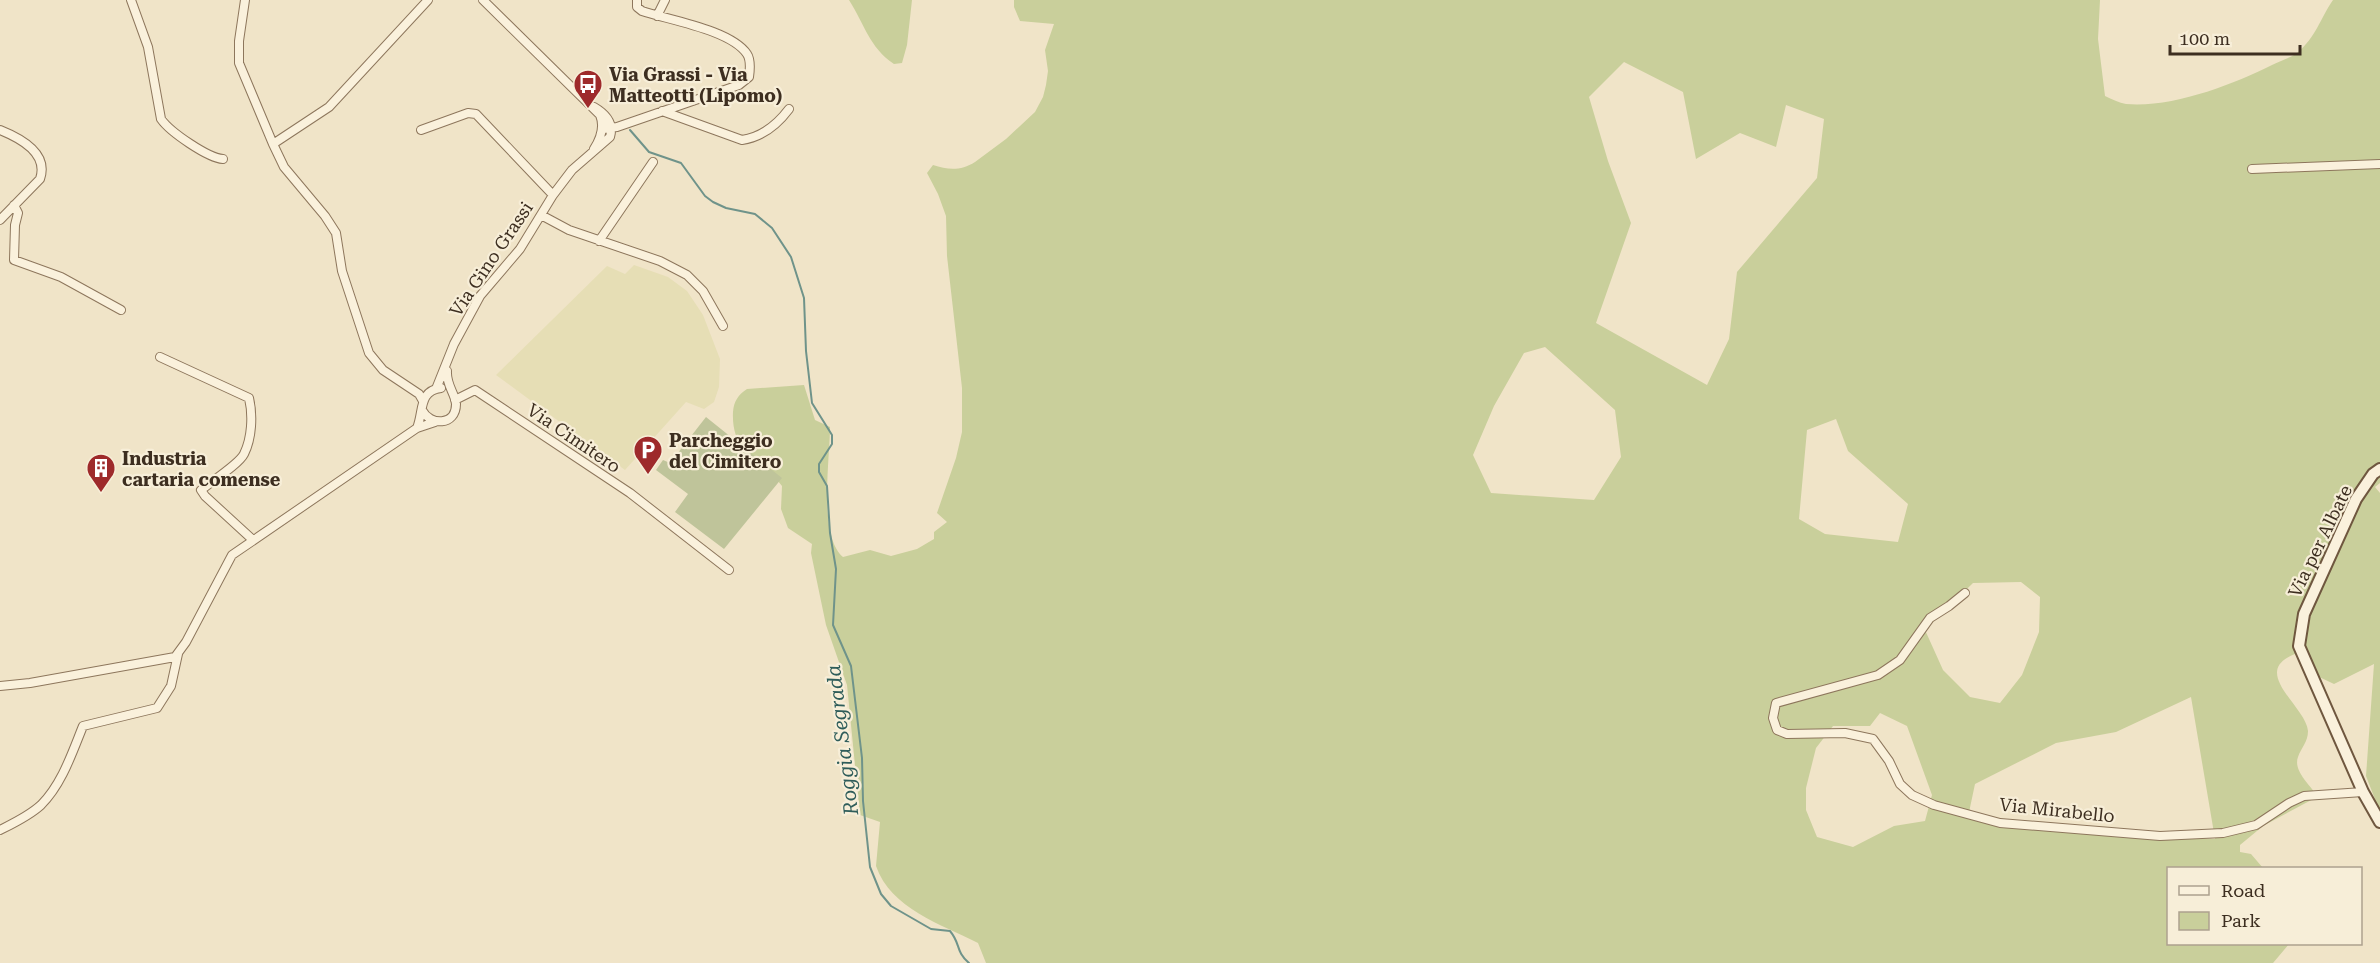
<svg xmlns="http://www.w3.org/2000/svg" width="2380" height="963" font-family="'Roboto Serif',serif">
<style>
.farmland{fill:#e6deb5}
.green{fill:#c9cf9b;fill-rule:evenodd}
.cemetery{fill:#bfc49a}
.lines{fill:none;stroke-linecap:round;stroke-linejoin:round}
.stream{stroke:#6f938a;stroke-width:2}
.street-casing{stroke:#8d765c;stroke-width:10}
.secondary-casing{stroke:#6f573f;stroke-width:14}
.street{stroke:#faf1dc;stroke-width:8}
.secondary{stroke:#faf1dc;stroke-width:10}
.labels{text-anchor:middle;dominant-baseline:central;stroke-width:4.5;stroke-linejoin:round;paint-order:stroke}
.poi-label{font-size:18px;font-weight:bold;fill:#3d2e20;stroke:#f7eed8;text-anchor:start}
.street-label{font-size:18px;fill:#3d2e20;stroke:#f7eed8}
.water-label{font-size:20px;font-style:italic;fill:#2f5d5a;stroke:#f7eed8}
</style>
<rect width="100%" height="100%" fill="#f0e4c8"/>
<path class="farmland" d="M634 265 668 277 687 291 703 315 720 359 719 387 714 402 704 409 686 402 625 470 496 375 607 266 625 274Z"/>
<path class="green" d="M849 0H912L907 45 902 63 894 64C869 47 865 25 849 0Z
M1014 0H2100L2098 39 2105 96C2112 99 2119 103 2126 104 2172 108 2232 85 2272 65 2280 61 2290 58 2297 53 2316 37 2320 19 2333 0H2380V483L2375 487 2380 493V812L2366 776 2374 664 2334 684 2315 675 2304 651C2242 668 2306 705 2308 731 2308 742 2301 748 2298 757 2293 770 2309 784 2316 794L2315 798 2263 826 2240 845V852L2251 854 2263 868H2168V944H2289L2273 963H986L978 943C941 924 891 909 876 866L880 822 860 815 847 685 826 625 811 553 812 544 788 528 781 509 782 486C761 457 731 455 733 412 734 401 738 395 747 389L804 385 815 420 830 427C830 458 818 536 843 557L870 550 891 556 917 549 934 539V532L947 522 937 513 956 458 962 432V388L947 256 946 216 938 194 927 173 933 165C948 170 961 171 975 162L1006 139 1035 112 1043 97 1046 85 1048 71 1045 50 1054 24 1020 21 1014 7ZM1624 62 1683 92 1696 159 1740 133 1776 147 1786 105 1824 119 1817 178 1737 272 1729 339 1707 385 1596 323 1631 223 1608 161 1589 97ZM1545 347 1615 410 1621 457 1594 500 1491 493 1473 455 1494 406 1524 353ZM1836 419 1848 451 1908 504 1898 542 1825 534 1799 519 1807 430ZM2021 582 2040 597 2039 632 2022 675 2000 703 1970 697 1943 670 1925 630 1973 583ZM2191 697 2215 839 2114 834 1968 817 1975 784 2056 743 2116 732ZM1880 713 1907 726 1932 795 1925 821 1894 826 1853 847 1817 837 1806 810V788L1816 748 1833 726H1870Z"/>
<path class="cemetery" d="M706 417 782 478 724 549 675 512 688 494 656 470 663 460 670 463Z"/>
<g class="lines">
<path class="stream" d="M630 130 649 152 681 163 705 196 713 202 726 208 755 214 772 228 791 257 804 298 806 351 812 403 832 435V444L819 464V472L827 486 830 533 836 569 833 625 851 666 862 758 863 801 870 867 881 894 891 906 931 929 950 931C961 944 955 951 969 963"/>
<g class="street-casing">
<path id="street" d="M131 0 148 47 161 119C170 132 208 158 223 159
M245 0 239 41V63L273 144 284 167 325 216 336 233 342 271 369 353 383 370 419 394 423 401
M483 0 600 115C605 127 601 138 594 149
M657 16 665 0
M662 111 742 140C762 137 777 125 789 109
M602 129 617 127 739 85 749 77C750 70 751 60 747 54 731 30 669 20 642 11L637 7V0
M0 130C20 138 49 153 40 179L0 220
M421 130 468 113 476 114 553 195
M273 144 329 107 428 0
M2252 169 2380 164
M14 205 18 213 15 225 14 260 61 277 121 310
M541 215 569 230 660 261 687 275 703 291 723 326
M599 241 653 162
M160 357 249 398C253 415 252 438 244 454 239 464 212 481 201 490L205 496 253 540
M436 389 454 344 480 296 520 249 553 195 572 170 610 137C614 123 606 114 594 107
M455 400 475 390 630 493 729 570
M422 410C430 426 456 426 456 404 455 393 446 385 447 371
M417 428C424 411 418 391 441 388
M1965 593 1949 606 1930 618 1900 660 1878 675 1776 703 1773 718 1777 730 1787 734 1845 733 1873 739 1889 761 1900 784 1912 795 1934 805 2000 823 2160 836 2223 833 2256 825 2289 803 2304 796 2363 792
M0 686 30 683 175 657 186 642 232 555 417 428 435 422
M0 830C14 823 29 816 41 805 62 784 72 753 83 726L157 708 171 686 178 654"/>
</g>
<g class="secondary-casing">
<path id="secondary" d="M2380 469 2373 474 2356 499 2304 614 2299 646 2363 792 2380 822"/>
</g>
<use href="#street" class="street"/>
<use href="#secondary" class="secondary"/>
</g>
<defs>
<g id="bus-pin" transform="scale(1.5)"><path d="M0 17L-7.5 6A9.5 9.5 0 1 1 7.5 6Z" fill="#9e2a2b" stroke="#f7eed8"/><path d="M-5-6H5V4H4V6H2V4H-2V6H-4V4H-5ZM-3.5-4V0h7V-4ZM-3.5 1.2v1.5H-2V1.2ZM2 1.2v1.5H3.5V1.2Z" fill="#fff"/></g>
<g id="parking-pin" transform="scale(1.5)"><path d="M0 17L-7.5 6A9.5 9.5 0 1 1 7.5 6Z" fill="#9e2a2b" stroke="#f7eed8"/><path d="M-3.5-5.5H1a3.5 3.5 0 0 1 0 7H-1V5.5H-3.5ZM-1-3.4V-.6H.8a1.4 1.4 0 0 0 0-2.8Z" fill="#fff"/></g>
<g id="building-pin" transform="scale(1.5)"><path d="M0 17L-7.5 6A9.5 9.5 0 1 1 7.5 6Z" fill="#9e2a2b" stroke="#f7eed8"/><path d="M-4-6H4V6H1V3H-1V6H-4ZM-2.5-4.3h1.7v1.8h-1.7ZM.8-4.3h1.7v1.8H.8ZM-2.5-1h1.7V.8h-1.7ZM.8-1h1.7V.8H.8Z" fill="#fff"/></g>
</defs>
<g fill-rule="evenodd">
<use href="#bus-pin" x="588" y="84"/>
<use href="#parking-pin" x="648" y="450"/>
<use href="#building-pin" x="101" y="468"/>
</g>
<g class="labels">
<g class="poi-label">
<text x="609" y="74">Via Grassi - Via<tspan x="609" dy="21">Matteotti (Lipomo)</tspan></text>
<text x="669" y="440">Parcheggio<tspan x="669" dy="21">del Cimitero</tspan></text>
<text x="122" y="458">Industria<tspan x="122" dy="21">cartaria comense</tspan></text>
</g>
<g class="street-label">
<text transform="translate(491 259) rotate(-56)">Via Gino Grassi</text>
<text transform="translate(574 438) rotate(34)">Via Cimitero</text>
<text transform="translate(2320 541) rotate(-64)">Via per Albate</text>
<text transform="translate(2057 810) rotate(6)">Via Mirabello</text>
</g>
<g class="water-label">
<text transform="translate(842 740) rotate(-97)">Roggia Segrada</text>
</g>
</g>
<rect x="2167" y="867" width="195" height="78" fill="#f7eed8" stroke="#ada18e" stroke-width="1.5"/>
<rect x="2179" y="886" width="30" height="9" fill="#faf1dc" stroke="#ada18e" stroke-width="1.5"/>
<text x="2221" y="897" font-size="18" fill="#3d2e20">Road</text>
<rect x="2179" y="912" width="30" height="18" fill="#c9cf9b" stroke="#ada18e" stroke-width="1.5"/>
<text x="2221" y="927" font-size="18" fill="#3d2e20">Park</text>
<path d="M2170 45v9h130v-9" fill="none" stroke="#3d2e20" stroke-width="3"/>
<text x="2179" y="45" font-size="18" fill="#3d2e20" stroke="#f7eed8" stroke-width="4.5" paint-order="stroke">100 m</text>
</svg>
